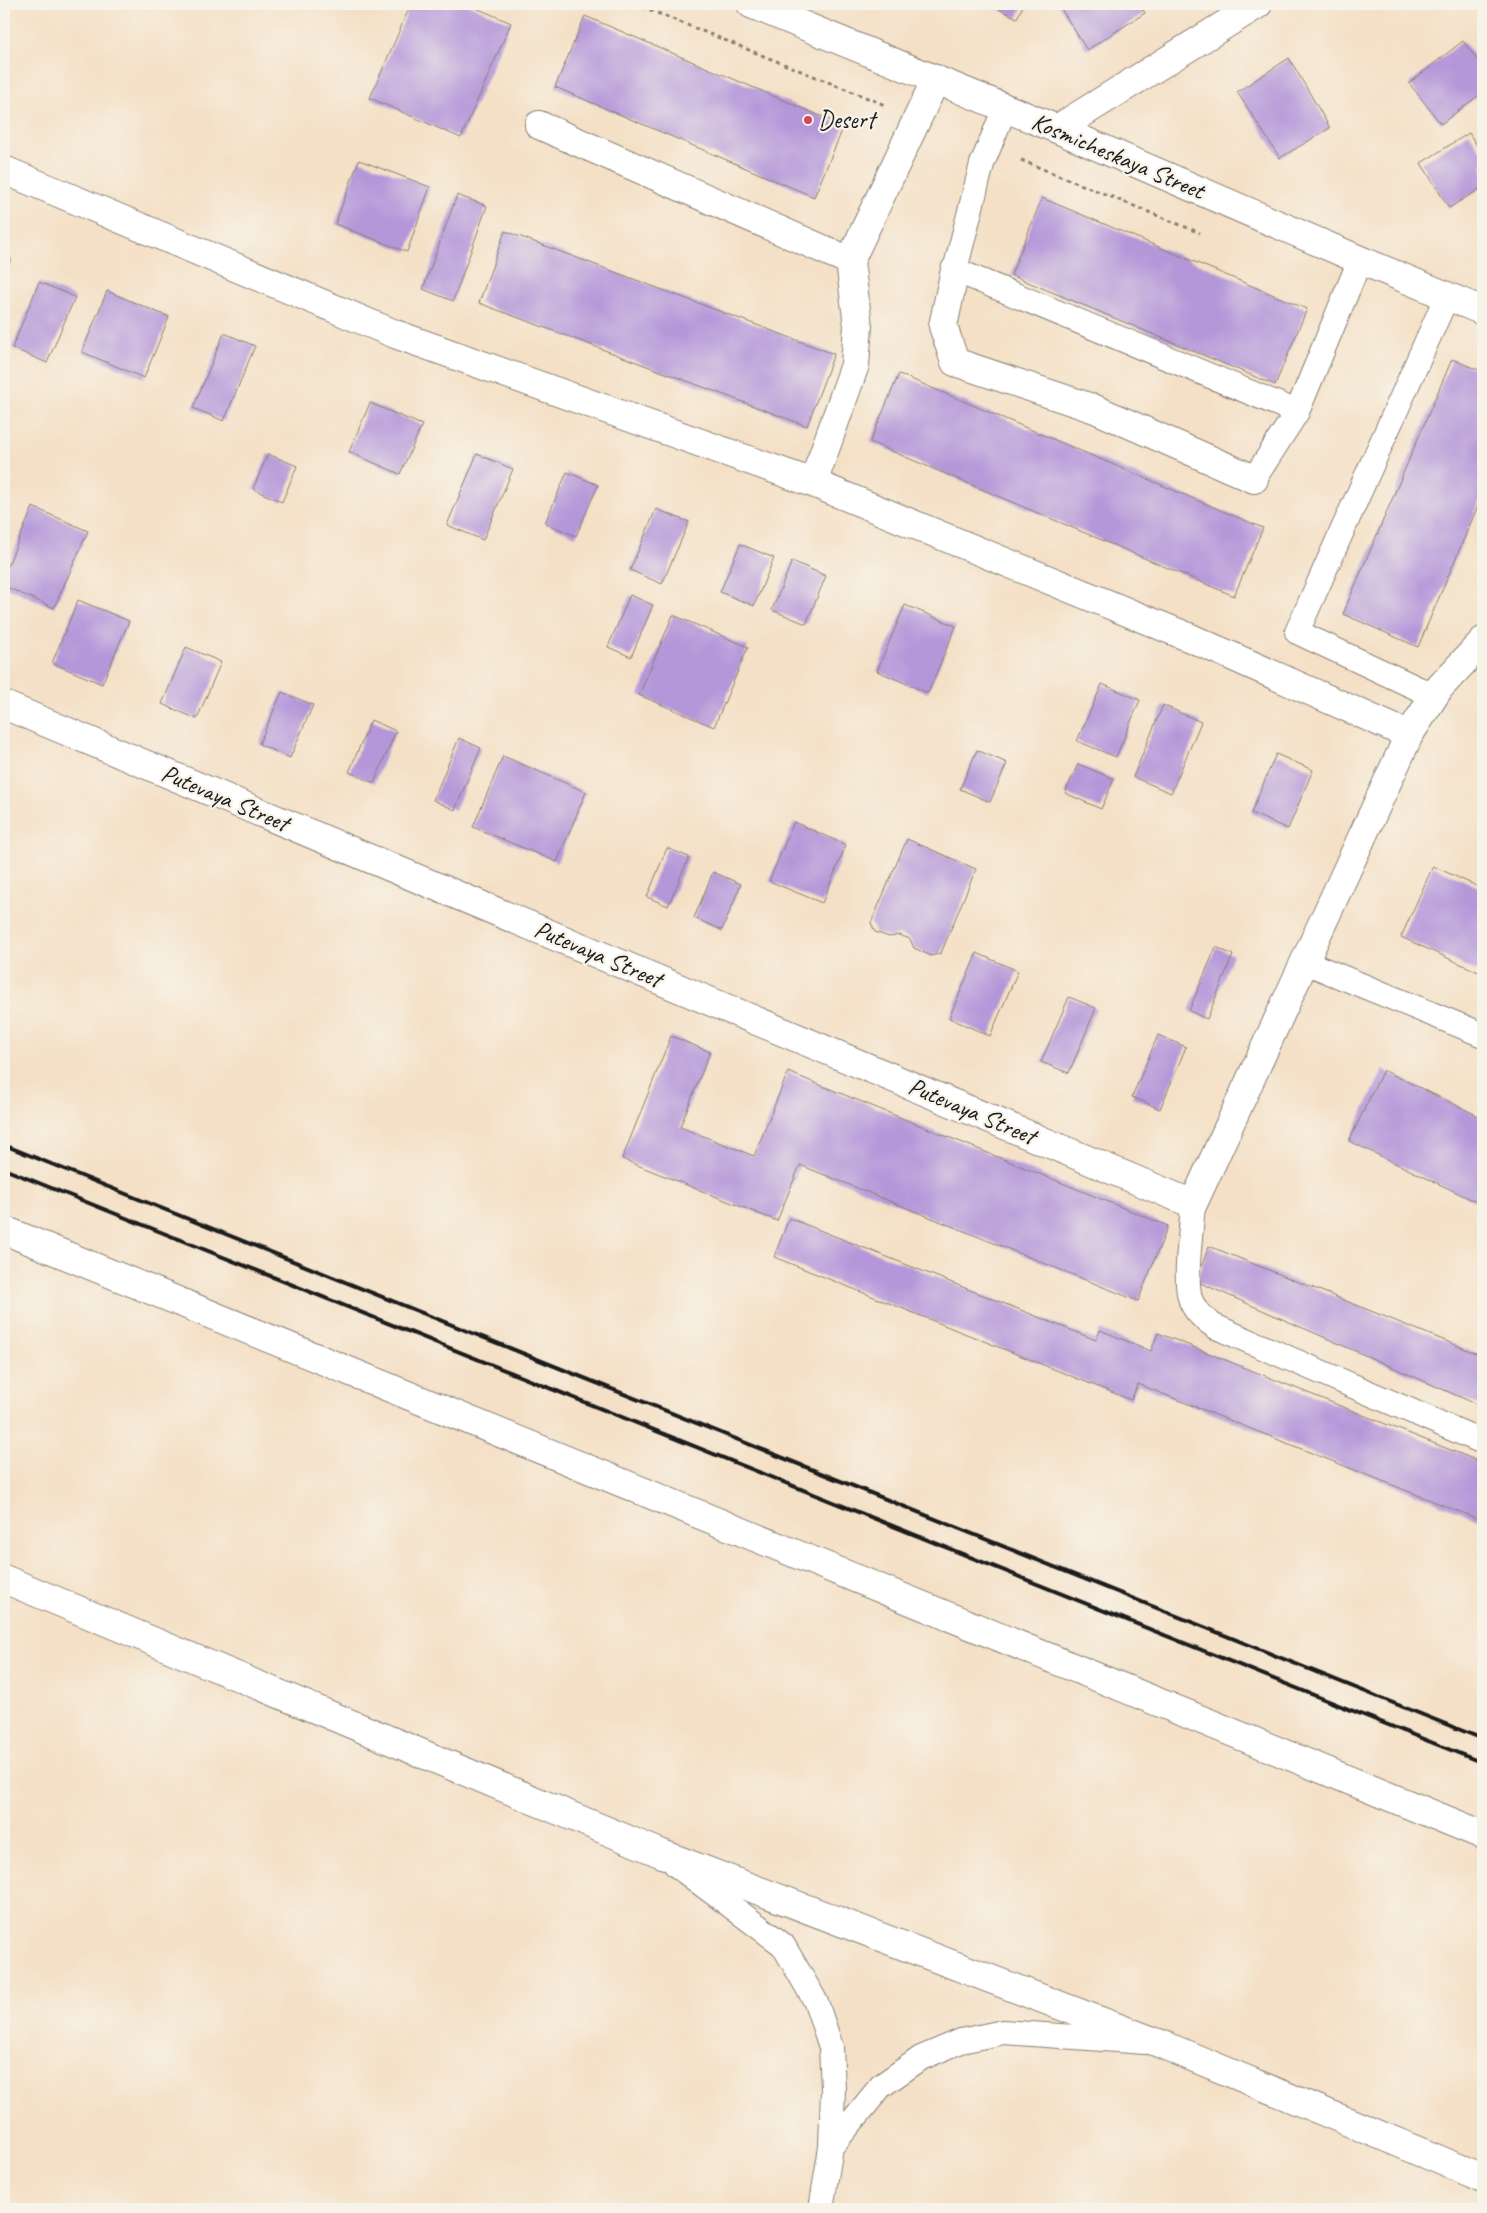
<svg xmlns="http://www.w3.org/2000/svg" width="1487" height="2213" font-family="Caveat,sans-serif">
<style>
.building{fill:#b497d9}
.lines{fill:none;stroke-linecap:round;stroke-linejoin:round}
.lane-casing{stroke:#887e71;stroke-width:26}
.street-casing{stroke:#887e71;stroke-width:30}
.primary-casing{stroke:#887e71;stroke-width:30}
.path{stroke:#887e71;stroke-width:3;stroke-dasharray:4 4;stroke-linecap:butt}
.lane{stroke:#fff;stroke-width:24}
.street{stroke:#fff;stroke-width:28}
.primary{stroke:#fff;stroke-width:28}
.rail{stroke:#1c1c1c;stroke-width:4}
.poi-dot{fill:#d1495b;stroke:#f7f3e8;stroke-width:2}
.labels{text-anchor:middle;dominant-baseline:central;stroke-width:4.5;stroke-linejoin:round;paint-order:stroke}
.poi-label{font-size:25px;fill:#1c1c1c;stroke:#f7f3e8;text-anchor:start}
.street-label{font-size:25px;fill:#1c1c1c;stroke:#f7f3e8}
</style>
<rect width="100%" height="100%" fill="#f7f3e8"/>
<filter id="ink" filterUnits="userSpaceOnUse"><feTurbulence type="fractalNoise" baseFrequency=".02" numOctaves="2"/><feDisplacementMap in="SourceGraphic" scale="10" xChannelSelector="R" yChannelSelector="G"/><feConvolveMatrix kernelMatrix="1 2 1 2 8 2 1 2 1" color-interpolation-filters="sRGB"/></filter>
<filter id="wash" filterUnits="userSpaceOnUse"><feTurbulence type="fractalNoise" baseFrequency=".0096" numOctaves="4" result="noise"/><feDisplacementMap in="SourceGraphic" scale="20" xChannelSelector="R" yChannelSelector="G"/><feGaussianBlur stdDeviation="1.12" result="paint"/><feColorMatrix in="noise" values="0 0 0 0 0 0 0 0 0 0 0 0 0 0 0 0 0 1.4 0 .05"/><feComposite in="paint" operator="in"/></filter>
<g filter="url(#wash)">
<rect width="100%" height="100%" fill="#f4e0c6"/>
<g id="blocks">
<path class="building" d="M355 4H372L369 10Z
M411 4H467L511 23 461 138 370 98Z
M989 4H1024L1017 18Z
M1058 4H1139L1145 13 1087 50Z
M585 16 844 126 814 197 555 87Z
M1463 41 1483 67V92L1441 124 1409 83Z
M1289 58 1330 128 1280 158 1237 92Z
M1469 133 1483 155V187L1449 208 1421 163Z
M359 160 430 187 407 252 335 224Z
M457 195 487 206 453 301 423 289Z
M1042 198 1307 309 1275 385 1011 275Z
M505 231 834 354 807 426 479 303Z
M4 256 11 259 4 275Z
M39 282 75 297 47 363 12 348Z
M107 291 169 317 144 378 82 352Z
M224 333 255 346 224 421 193 408Z
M1452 359 1483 372V494L1418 647 1343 614Z
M899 374 1263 528 1234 596 870 442Z
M370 403 422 425 400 474 349 452Z
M268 454 297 466 282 502 253 489Z
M477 454 513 469 483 540 447 525Z
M567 472 598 485 576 536 545 523Z
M33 507 88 531 54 608 4 586V574Z
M656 509 689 522 662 584 630 570Z
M740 544 774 558 754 606 720 592Z
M792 561 826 576 806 624 772 610Z
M630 595 653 605 631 657 608 647Z
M78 600 129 621 102 684 52 663Z
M905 605 956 626 928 693 877 671Z
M673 615 748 647 714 727 639 695Z
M186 647 221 662 197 719 162 704Z
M1102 684 1140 700 1116 757 1077 741Z
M282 692 313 705 290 758 259 744Z
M1163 705 1201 722 1171 793 1133 777Z
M371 720 396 731 374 783 349 772Z
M459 738 481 748 455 810 433 800Z
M977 750 1007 763 990 802 960 789Z
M1276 754 1313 770 1288 829 1251 813Z
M503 756 586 792 557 862 473 827Z
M1078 764 1114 779 1101 809 1065 793Z
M794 822 846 845 822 903 769 881Z
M907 839 976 869 941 953 931 956 914 948 910 939 899 935 889 937 875 932 871 923Z
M667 848 689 857 668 906 647 897Z
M1433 866 1483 889V974L1401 937Z
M713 872 741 884 722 930 694 918Z
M1216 947 1233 955 1207 1019 1189 1011Z
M977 953 1018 971 990 1036 949 1018Z
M1069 997 1096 1008 1069 1073 1041 1062Z
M1158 1035 1186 1047 1160 1109 1132 1097Z
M671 1036 710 1052 680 1127 754 1156 788 1072 1168 1226 1138 1301 800 1165 777 1221 622 1159Z
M1383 1070 1483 1118V1205L1349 1141Z
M789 1218 1096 1340 1100 1330 1151 1351 1158 1333 1483 1463V1521L1138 1384 1131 1400 774 1257Z
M1209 1246 1483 1356V1407L1196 1281Z"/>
</g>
</g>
<g filter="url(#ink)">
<use href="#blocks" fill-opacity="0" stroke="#887e71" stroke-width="1"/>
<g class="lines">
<g class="lane-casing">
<path id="lane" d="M1005 108 982 164 955 270 1297 412
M1254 479 1297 412 1360 260
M1434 696 1297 632 1447 296
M1305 962 1483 1035
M1193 1204C1192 1228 1183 1280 1191 1301 1196 1313 1204 1319 1214 1326L1483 1442
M676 1865 783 1945 816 2002 831 2047 833 2089 831 2147 821 2209
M831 2147 881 2086 921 2058 961 2041 1003 2032 1145 2042"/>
</g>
<g class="street-casing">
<path id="street" d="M751 4 1057 129 1360 260 1483 311
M539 125 850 261
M1057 129 1258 4
M4 170 395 334 813 483 1193 639 1409 735
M955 270 943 326 955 362 1095 409 1254 479
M813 483 855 365 858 326 850 261 936 79
M4 705 1193 1204 1409 735 1440 687 1483 641"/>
</g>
<g class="primary-casing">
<path id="primary" d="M4 1230 1483 1835
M4 1579 660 1853 1161 2044 1483 2178"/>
</g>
<path class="path" d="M635 4 885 105
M1021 160 1200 233"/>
<use href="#lane" class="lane"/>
<use href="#street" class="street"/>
<use href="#primary" class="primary"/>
<path class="rail" d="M4 1145 1483 1739
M4 1169 1483 1763"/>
</g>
</g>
<circle class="poi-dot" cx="808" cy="120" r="5"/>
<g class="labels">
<g class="poi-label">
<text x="818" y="120">Desert</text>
</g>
<g class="street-label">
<text transform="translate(1118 156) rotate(23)">Kosmicheskaya Street</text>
<text transform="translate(225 798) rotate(23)">Putevaya Street</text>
<text transform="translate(598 954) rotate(23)">Putevaya Street</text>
<text transform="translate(972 1111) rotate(23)">Putevaya Street</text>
</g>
</g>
<rect width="1487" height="2213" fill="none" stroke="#f7f3e8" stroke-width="20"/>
</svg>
